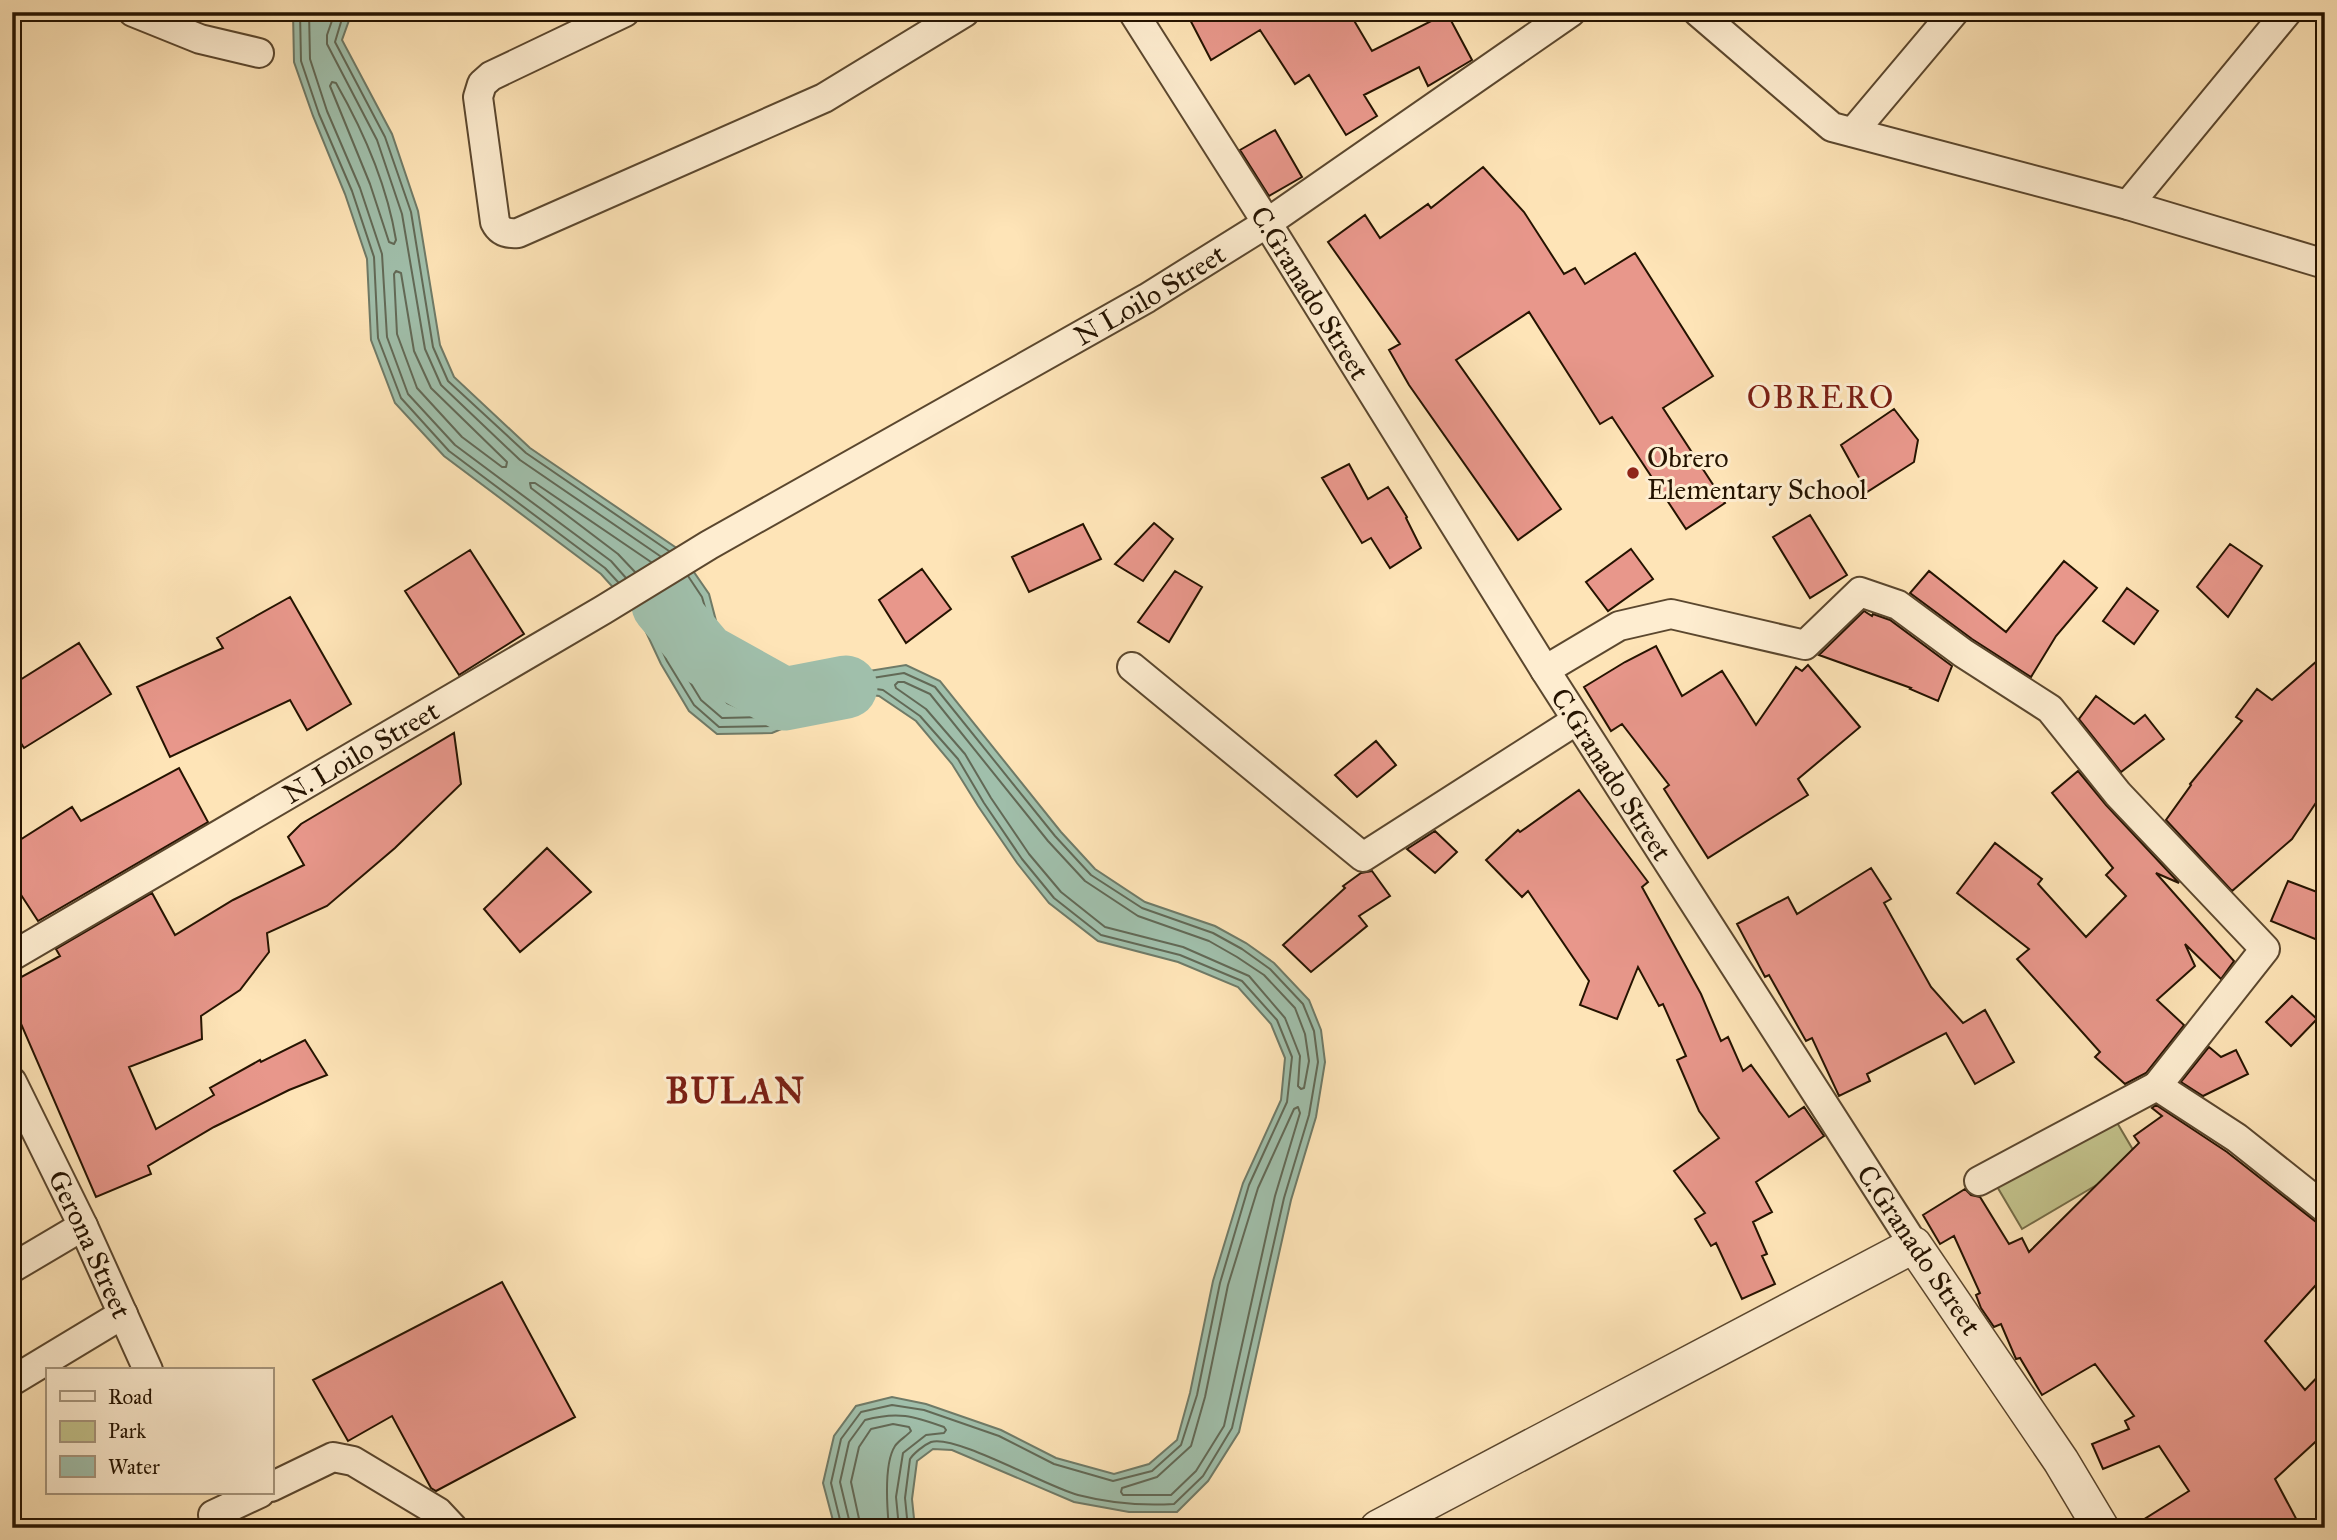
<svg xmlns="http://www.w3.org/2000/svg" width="2337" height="1540" font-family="'IM FELL Great Primer',serif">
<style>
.green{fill:#c3c38c;stroke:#746b46;stroke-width:2}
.water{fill:#a0bfab;stroke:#6f7a67;stroke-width:2}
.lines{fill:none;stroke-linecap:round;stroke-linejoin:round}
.shore{stroke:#626956;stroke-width:2}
.river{stroke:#a0bfab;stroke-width:63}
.building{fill:#e8978b;stroke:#251300;stroke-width:2}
.minor-casing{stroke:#5b472e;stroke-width:32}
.tertiary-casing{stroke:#5b472e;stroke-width:38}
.minor{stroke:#feedd0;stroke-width:28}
.tertiary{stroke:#feedd0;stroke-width:35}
.poi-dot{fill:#8f2418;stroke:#feedd0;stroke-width:2.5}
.labels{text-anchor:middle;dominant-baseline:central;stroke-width:6;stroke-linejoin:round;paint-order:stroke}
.street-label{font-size:28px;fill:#251300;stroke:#feedd0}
.poi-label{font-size:28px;fill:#251300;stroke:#feedd0;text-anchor:start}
.quarter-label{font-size:32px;letter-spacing:2px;fill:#7a1f14;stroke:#feedd0}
.district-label{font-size:35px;font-weight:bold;letter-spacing:2px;fill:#7a1f14;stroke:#feedd0}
</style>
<rect width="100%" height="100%" fill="#fee4b7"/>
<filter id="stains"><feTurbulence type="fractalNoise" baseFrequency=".00286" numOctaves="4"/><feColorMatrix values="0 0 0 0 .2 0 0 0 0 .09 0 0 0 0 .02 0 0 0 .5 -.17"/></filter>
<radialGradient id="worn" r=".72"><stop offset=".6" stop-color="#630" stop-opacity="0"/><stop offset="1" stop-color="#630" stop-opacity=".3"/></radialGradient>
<path class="green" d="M2109 1109 2139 1160 2022 1229 1992 1178Z"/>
<path class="water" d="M293 12H352L342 40 392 134 418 211 440 345 454 377 530 448 678 549 709 594 720 636 724 673 738 692 906 665 940 681 1061 832 1095 869 1145 902 1215 926 1246 943 1274 963 1309 1000 1321 1030 1325 1062 1316 1117 1291 1200 1239 1432 1208 1481 1177 1512H1129L1074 1502 952 1450 933 1449 917 1461 912 1499 915 1528H835L823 1483 834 1436 856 1406 892 1397 926 1404 1001 1430 1056 1458 1114 1474 1149 1464 1177 1440 1190 1393 1213 1281 1243 1183 1281 1100 1285 1058 1271 1024 1238 987 1178 962 1098 941 1049 903 1017 863 978 806 952 764 916 721 879 696 856 693 827 710 772 733 717 734 689 711 661 664 638 615 601 574 444 456 395 403 371 340 367 259 345 194 313 116 294 62Z"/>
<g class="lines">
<path class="shore" d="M300 12 301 61 319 114 352 191 374 257 378 338 401 398 449 451 605 568 618 582
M309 12 310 59 327 111 360 188 382 254 387 337 408 394 455 445 611 561 626 578
M335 12 327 35V44L377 140 402 214 425 349 441 385 520 460 660 556
M344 12 335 42 385 137 411 212 433 347 448 381 526 453 669 551
M332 82 336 83C364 132 387 185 396 240L394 244 389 242 370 184 330 86Z
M396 271 401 273 414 351 431 388 507 462 506 467H502L462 437 417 388 397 334 394 274Z
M635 572 618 554 531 488 530 483H535L651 562
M688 576 702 597 714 638 718 676 733 696 740 699 904 673 935 687 1055 836 1091 875 1142 908 1213 933 1242 949 1270 969 1303 1004 1314 1031 1318 1062 1309 1115 1284 1198 1232 1428 1203 1476 1174 1504C1142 1506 1109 1503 1078 1495 1047 1487 955 1434 931 1442 924 1445 914 1453 910 1459L905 1498 908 1528
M656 596 690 662H695C701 638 685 606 672 586
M647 602 652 608 674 656 701 700 722 718 769 717 801 704 802 700 799 698 739 708 727 703 709 678 705 639 694 601 681 581
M639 606 644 612 667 661 694 705 719 727 771 726 824 704 855 686 883 690 920 716 958 759 984 803 1022 859 1054 898 1101 935 1180 955 1242 981 1277 1020 1292 1057 1287 1102 1249 1185 1220 1283 1197 1395 1181 1445 1152 1471 1113 1481 1054 1464 999 1436 924 1410 892 1405 861 1412 841 1439 831 1483 842 1528
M898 682H904L930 694 1048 841 1085 881 1138 916 1209 941 1237 957 1264 975 1295 1008 1305 1034 1309 1061 1304 1088 1301 1089 1298 1086 1300 1056 1285 1018 1249 976 1183 947 1105 927 1061 892 1029 854 991 798 965 754 926 709 896 688 895 685Z
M1298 1107 1300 1113 1275 1196 1224 1426 1196 1471 1171 1495H1123L1121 1492 1122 1488 1157 1477 1191 1446 1205 1397 1228 1285 1258 1188 1294 1109Z
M851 1528 840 1482 849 1442 865 1420C898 1411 913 1416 944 1427L946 1430 944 1433 926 1435 903 1453 896 1497 899 1528
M861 1528 851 1482 859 1447 871 1429 893 1424 909 1427 911 1431C907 1436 899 1440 895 1446 884 1463 887 1507 889 1528"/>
<path class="river" d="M663 605 705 655 784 699 846 687"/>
</g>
<path class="building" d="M1186 12H1349L1372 51 1447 13 1472 60 1428 86 1419 67 1364 95 1377 116 1346 135 1309 75 1295 84 1260 30 1211 60Z
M1275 130 1302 177 1269 196 1240 150Z
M1483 167 1524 212 1564 274 1575 268 1585 284 1635 253 1713 376 1663 408 1725 503 1686 529 1612 417 1600 424 1529 312 1456 360 1561 509 1518 540 1409 385 1389 350 1400 344 1328 242 1365 215 1380 238 1428 204 1431 208Z
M1894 409 1918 440 1914 462 1867 492 1841 445Z
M1349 464 1368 499 1388 487 1407 517 1406 518 1421 548 1390 568 1371 538 1362 543 1322 478Z
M1810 515 1847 575 1810 598 1773 537Z
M1154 523 1173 539 1143 581 1115 564Z
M1083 524 1101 559 1029 592 1012 557Z
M2230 544 2262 566 2228 617 2197 587Z
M1631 549 1653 579 1608 611 1586 582Z
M470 550 524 634 459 675 405 591Z
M2064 561 2097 588 2056 636 2031 677 1972 639 1910 593 1929 571 2006 632Z
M922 569 951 609 906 643 879 600Z
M1175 571 1202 587 1169 642 1138 622Z
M2127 588 2158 611 2134 644 2103 621Z
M290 597 351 704 307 730 290 700 170 757 137 687 223 648 217 638Z
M1864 611 1872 616 1873 614 1890 620 1952 666 1938 701 1910 689 1911 688 1819 655Z
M79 643 111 694 24 748 12 729V685Z
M1656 646 1682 696 1722 671 1756 725 1796 667 1802 671 1808 665 1860 727 1798 779 1808 795 1708 858 1664 789 1669 785 1622 724 1611 731 1584 687 1625 662Z
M2325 654V789L2292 839 2232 891 2166 820 2191 785 2190 784 2242 721 2236 717 2257 689 2272 700Z
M2096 696 2134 724 2145 715 2164 739 2121 772 2079 719Z
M454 733 461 784 395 848 327 906 267 933 269 952 240 990 201 1016 202 1039 129 1067 156 1129 214 1095 210 1088 260 1060 261 1062 305 1040 327 1075 289 1090 214 1127 148 1166 151 1174 96 1197 12 1003V982L60 956 56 949 152 893 175 935 233 900 304 865 288 837 301 824Z
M1376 741 1396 765 1357 797 1335 775Z
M179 768 208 822 38 921 12 881V845L72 807 81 821Z
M2078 771 2106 805 2179 883 2156 873 2234 961 2221 979 2185 944 2195 966 2157 1000 2184 1025 2146 1073 2125 1084 2095 1057 2100 1052 2017 959 2029 949 1957 893 1995 843 2042 879 2038 884 2086 937 2126 896 2106 875 2113 868 2052 793Z
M1579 790 1648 882 1642 887 1701 994 1721 1041 1728 1037 1743 1071 1751 1065 1789 1117 1804 1107 1824 1136 1756 1182 1772 1212 1753 1222 1767 1254 1762 1256 1775 1284 1742 1299 1716 1243 1711 1246 1695 1219 1705 1213 1674 1171 1719 1138 1699 1111 1677 1060 1686 1056 1663 1004 1659 1006 1638 967 1617 1019 1580 1005 1589 981 1528 891 1522 897 1486 860 1518 830 1520 832Z
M1435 831 1457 852 1435 873 1407 849Z
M547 848 591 892 520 952 484 909Z
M1871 868 1891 899 1884 903 1931 987 1963 1023 1985 1010 2014 1062 1975 1084 1946 1033 1867 1074 1870 1081 1839 1096 1812 1038 1806 1041 1769 975 1765 977 1737 924 1788 897 1797 914Z
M1372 871 1390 896 1359 916 1367 926 1311 972 1283 945 1345 888 1343 886 1361 873Z
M2288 881 2325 895V943L2271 921Z
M2292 996 2317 1019 2291 1046 2266 1022Z
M2209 1047 2221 1057 2236 1050 2248 1074 2203 1096 2181 1082Z
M2156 1105 2227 1152 2325 1229V1275L2265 1341 2305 1390 2325 1369V1433L2275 1479 2301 1528H2130L2189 1491 2159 1446 2103 1469 2092 1444 2129 1429 2125 1421 2134 1416 2095 1364 2042 1395 2020 1358 2016 1359 2001 1324 1994 1327 1981 1308 1976 1295 1980 1293 1954 1236 1940 1244 1923 1215 1965 1189 1971 1195 1980 1197 2009 1244 2022 1238 2029 1252 2139 1143 2134 1136 2162 1116 2152 1108Z
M502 1282 575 1417 436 1491 431 1488 392 1416 348 1441 313 1380Z"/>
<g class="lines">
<g class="minor-casing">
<g id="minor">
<path d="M133 12 200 39 259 53"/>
<path d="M625 12 491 76 482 84 478 97 495 222C500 232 507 234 518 233L824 98 965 12"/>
<path id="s1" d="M1133 12 1267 223 1545 670 1914 1245"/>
<path d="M1698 12 1832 127 2128 205 2325 264"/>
<path d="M1853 132 1954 12"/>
<path d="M2128 205 2287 12"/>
<path d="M1132 667 1363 857 1577 720"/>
<path d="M1545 670 1619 626 1671 614 1805 645 1860 592 1898 605 1963 653 2050 709 2118 794 2265 949 2157 1086 2237 1138 2325 1208"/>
<path id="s2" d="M12 956 603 610 709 545 1147 298 1267 223 1571 12"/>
<path id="s3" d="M12 1082 83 1226 148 1370"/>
<path d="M1979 1181 2157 1086"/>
<path d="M12 1268 83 1226"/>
<path d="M12 1381 123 1314"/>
<path d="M271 1487 333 1457 353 1461 438 1512 453 1528"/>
<path d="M213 1515 260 1493"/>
</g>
</g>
<g class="tertiary-casing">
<path id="tertiary" d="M1378 1528 1914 1245 2061 1461 2101 1528"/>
</g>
<use href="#minor" class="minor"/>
<use href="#tertiary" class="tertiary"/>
</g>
<circle class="poi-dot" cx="1633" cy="473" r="7"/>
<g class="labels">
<g class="street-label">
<text stroke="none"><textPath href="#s1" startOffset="332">C.Granado Street</textPath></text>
<text stroke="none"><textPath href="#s2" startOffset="1316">N Loilo Street</textPath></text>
<text stroke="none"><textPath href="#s2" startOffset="404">N. Loilo Street</textPath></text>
<text stroke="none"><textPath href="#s1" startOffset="900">C.Granado Street</textPath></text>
<text stroke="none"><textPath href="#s3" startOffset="180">Gerona Street</textPath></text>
<text transform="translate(1919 1250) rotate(56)">C.Granado Street</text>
</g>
<g class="poi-label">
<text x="1647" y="457">Obrero<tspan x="1647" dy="32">Elementary School</tspan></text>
</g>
<g class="quarter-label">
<text x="1821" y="397">OBRERO</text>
</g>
<g class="district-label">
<text x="736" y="1091">BULAN</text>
</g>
</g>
<rect width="2337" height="1540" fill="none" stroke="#fee4b7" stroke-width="42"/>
<rect x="14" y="14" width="2309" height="1512" fill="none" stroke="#251300" stroke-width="3.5"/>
<rect x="21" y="21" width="2295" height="1498" fill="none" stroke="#251300" stroke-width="2"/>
<rect x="46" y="1368" width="228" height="126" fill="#feedd0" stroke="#a7967d" stroke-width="2"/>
<rect x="60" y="1391" width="35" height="10" fill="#feedd0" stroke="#a7967d" stroke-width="2"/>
<text x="108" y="1404" font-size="21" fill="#251300">Road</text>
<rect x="60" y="1421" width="35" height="21" fill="#c3c38c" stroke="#a7967d" stroke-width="2"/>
<text x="108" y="1438" font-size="21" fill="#251300">Park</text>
<rect x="60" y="1456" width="35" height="21" fill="#a0bfab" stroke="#a7967d" stroke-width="2"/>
<text x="108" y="1474" font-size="21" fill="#251300">Water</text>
<rect width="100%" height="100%" filter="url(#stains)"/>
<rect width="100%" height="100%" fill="url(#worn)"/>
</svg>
